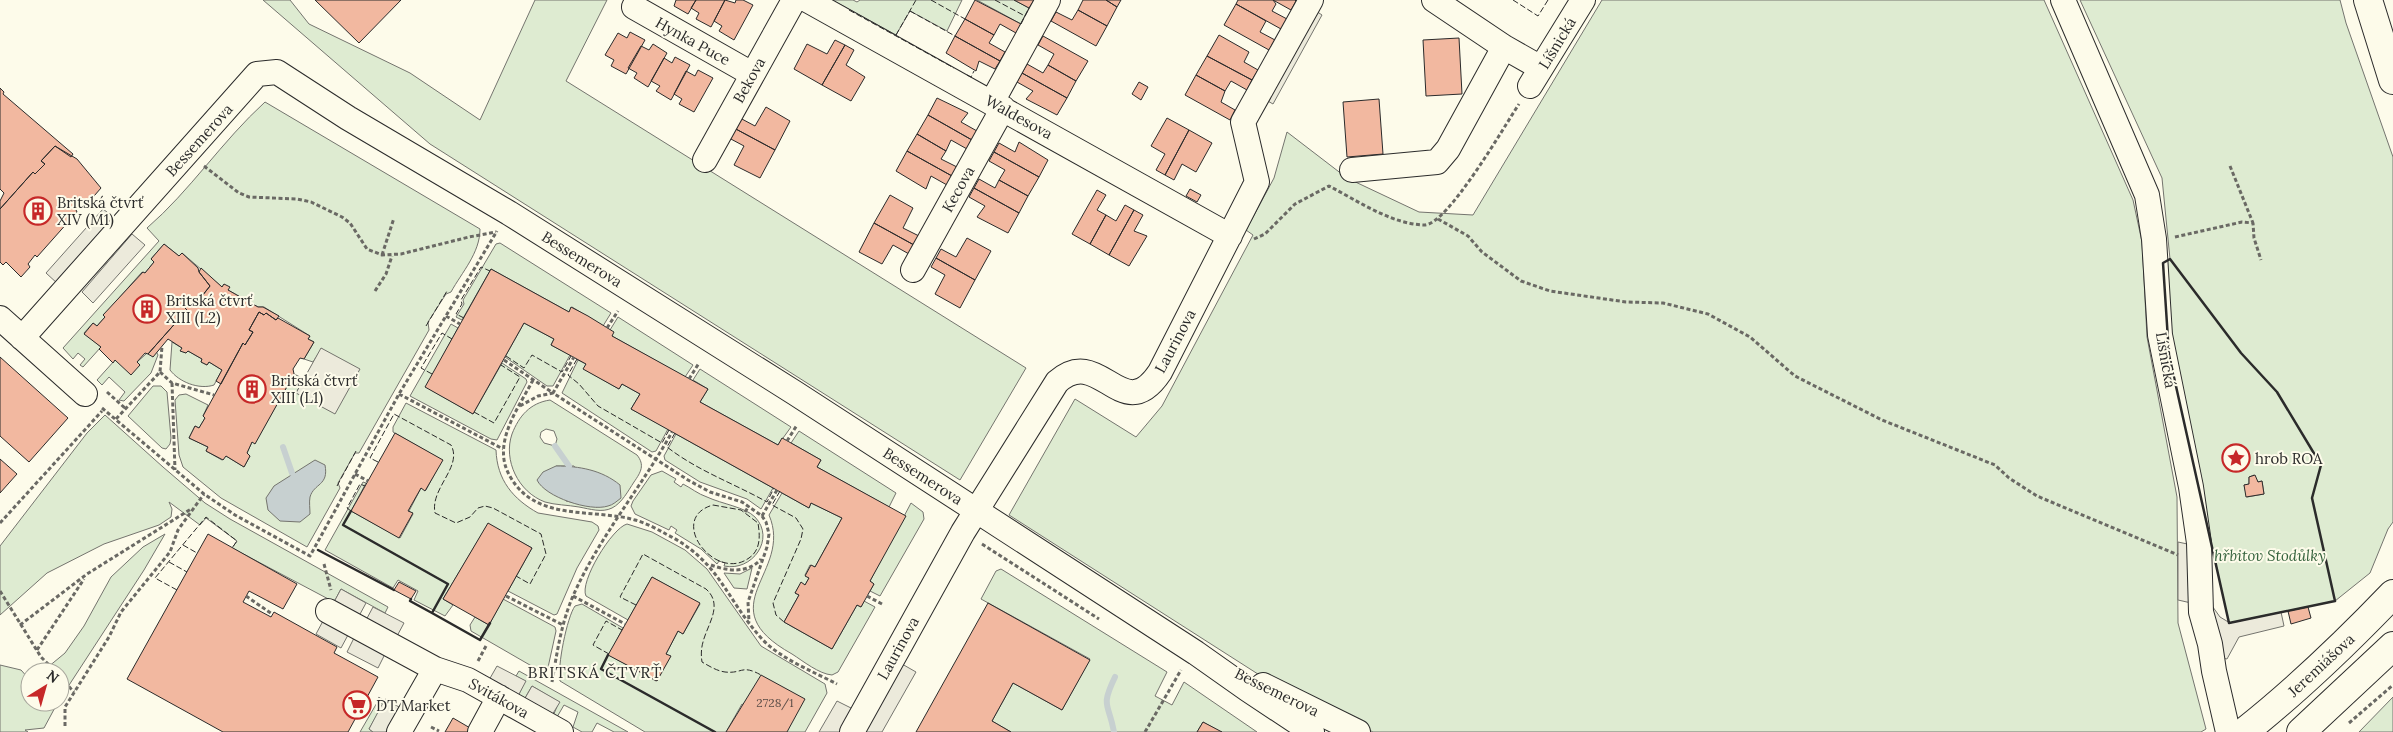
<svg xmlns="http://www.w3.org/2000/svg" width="2393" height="732" font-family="Lora,serif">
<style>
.green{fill:#deebd1;stroke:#74746e;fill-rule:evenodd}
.parking{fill:#eceadb;stroke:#74746e}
.water{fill:#c7d0d0;stroke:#74746e}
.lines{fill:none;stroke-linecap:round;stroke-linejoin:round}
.stream{stroke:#c7d0d0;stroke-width:6}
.building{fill:#f2b8a0;stroke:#2b2b2b}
.minor-casing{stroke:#2b2b2b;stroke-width:26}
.major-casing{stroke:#2b2b2b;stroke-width:30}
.highway-casing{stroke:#2b2b2b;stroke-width:30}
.path{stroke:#6a6964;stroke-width:3;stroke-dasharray:4 2.5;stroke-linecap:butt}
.minor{stroke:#fdfbea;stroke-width:24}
.major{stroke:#fdfbea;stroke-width:28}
.highway{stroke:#fdfbea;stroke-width:28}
.fence{stroke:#2b2b2b;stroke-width:1;stroke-dasharray:6 2.5;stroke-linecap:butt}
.wall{stroke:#2b2b2b;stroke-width:2.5}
.labels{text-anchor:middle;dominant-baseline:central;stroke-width:4;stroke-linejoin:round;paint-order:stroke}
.number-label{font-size:12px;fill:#5d4e48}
.street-label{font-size:15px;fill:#2b2b2b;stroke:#fdfbea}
.poi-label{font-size:15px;fill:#2b2b2b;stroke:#fdfbea;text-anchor:start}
.park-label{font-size:15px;font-style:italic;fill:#34623c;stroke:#fdfbea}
.neighbourhood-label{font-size:16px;letter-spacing:1px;fill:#2b2b2b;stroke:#fdfbea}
</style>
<rect width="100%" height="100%" fill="#fdfbea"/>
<path class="green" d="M263 0H290L309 24 410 73 480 120 535 0H607L566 81 1026 368 960 480 430 144Z
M832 0H853L857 2 860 0H962L947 31 910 11 896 35Z
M977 0H1014L1029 8 1021 24Z
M1602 0H2044L2133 200 2142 242 2147 337 2177 497 2178 623 2206 729 2201 732H1373L1261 676 1009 515 1075 399 1136 437 1162 406 1253 235 1246 230 1274 178 1287 132 1347 178 1419 212 1473 215Z
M2080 0H2340L2346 23 2393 157V522L2388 529 2370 573 2335 601 2229 623 2169 355 2163 263 2170 259 2162 178ZM2254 475 2258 482 2262 481 2264 494 2247 497 2244 485 2249 484V477Z
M265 102 480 229C480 253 462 272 451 292L446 294 428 322 429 330 359 453H355L338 483 340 488 307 547 221 498 183 467 179 455 175 400 179 395 186 394 208 405 203 416 205 418 199 428 195 426 189 438 208 447 206 451 222 460 226 456 244 467 250 456 247 453 252 442 255 443 294 374 304 379 296 393 322 348 313 362 304 359 314 342 308 339 310 336 264 307H258L228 290 224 284 222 287 182 253 179 256 164 244 151 259 154 262 145 273 142 272 104 315 105 317 97 326 93 323 84 333 101 347 83 367 80 365 85 359 78 353 73 359 63 348 159 241 147 228C190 191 222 141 265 102Z
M500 243 611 313 603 326 572 307 569 312 491 269 462 320 456 317 464 304 463 300 496 244Z
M618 317 693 365 685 377 612 336 610 330Z
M524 323 554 339 551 345 570 355 553 386H547L505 357Z
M451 324 458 328 426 387 473 414 502 363 526 379 527 382 497 440 491 439 410 396Z
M172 342 182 348 181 351 186 353 188 351 202 359 201 362 207 365 209 362 222 370 214 385C199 390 179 382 170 370Z
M154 347 158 355 151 373 124 401 119 400 125 392 109 377 102 385 97 380 115 360 140 365 137 362Z
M578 360 586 364 584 369 619 389 622 384 640 394 631 409 668 429 656 451 652 452 562 393Z
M700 369 791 427 778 445 700 402 708 389 693 380Z
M153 386H161L167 392 171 438 170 444 166 449 162 448 128 416Z
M550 400 637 455C645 465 641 472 634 482 628 491 622 503 612 508 602 513 590 509 579 507 568 505 555 505 545 502 518 492 503 460 512 434 519 416 530 403 550 400ZM546 429 554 431 557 439 555 446 544 443 540 437 541 432ZM556 466H574L597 507 566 501Z
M406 403 496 450C497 480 513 499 538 513L592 522 598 526 599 530 577 568 557 614 554 615 508 591 532 548 488 524 443 599 453 605 445 616 414 600 418 591 398 580 393 588 325 550 363 482 366 483 351 511 400 538 413 514 409 511 421 488 426 490 442 460 393 432V427Z
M105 415 163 467 205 503 230 519 388 607 385 613 341 589 334 602 232 548 237 541 206 518 200 525 169 502 172 509 171 517 159 525 104 544 47 573 0 615V546L87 433Z
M799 431 896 493 889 507 817 467 821 460 791 443Z
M676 434 773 488 761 509 747 499 700 482 665 460 664 456Z
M662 471 676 479 674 482 681 487 683 484C691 488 698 494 707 497 722 504 745 507 755 517 776 539 752 572 724 566L725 563 719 561 717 564 701 549 675 533 677 530 671 526 669 530 635 514 631 506 633 501 651 475Z
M782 493 809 508 811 503 842 518 815 567 810 565 805 575 809 578 805 585 801 583 795 593 799 595 784 622 832 649 857 605 861 607 864 601 875 607 838 672 832 675C819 674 803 661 792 654 706 606 794 573 769 515Z
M911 503 923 512 924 519 880 596 870 591 874 584 870 581Z
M627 524 652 532 685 550 707 569 761 646 825 684 827 693 805 732H787L742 704 726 732H645L560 681C557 667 567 617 575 606L582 604 623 628 609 655 656 681 670 657 666 654 678 631 683 634 700 604 652 577 628 620 586 596C579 582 612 528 627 524Z
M165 534 144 570 60 699V672H42L65 653 84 626 111 577 143 547Z
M752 568 747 589 734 588 724 573 740 574Z
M1001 569 1167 672 1155 696 1172 705 1184 682 1257 732H1221L1203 722 1197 732H1011L992 721 1013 683 1062 710 1090 659 981 599 996 571Z
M503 599 555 627 556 631 547 672H542L471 631 470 625 475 617 489 625Z
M0 665 21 670 30 680V702H58L44 728 25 730 28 732H0Z
M519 671 628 732H614L597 723 592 732H582L573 727 578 712 564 705 557 717 553 716 559 702 532 686 525 698 520 697 519 694 525 681 516 676Z
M2393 697V732H2359Z
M378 701 383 704 369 729 373 732H360Z"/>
<path class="parking" d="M1316 11 1322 15 1273 104 1266 100Z
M103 209 116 219 58 284 46 273Z
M132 234 145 245 93 303 82 292Z
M321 348 360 369 335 414 296 393Z
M2178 542 2206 548 2210 603 2220 617 2230 623 2281 612 2284 626 2239 637 2227 659 2222 658 2200 605 2178 600Z
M341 589 366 603 359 616 334 602Z
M373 607 404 623 396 638 365 622Z
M323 621 348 635 341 648 316 634Z
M354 638 385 654 378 668 347 652Z
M902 664 916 672 882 732H864Z
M497 666 526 681 518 696 489 680Z
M532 686 560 702 552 715 524 700Z
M385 699 399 707 386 732H373L369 729Z
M837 701 853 709 840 732H819Z"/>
<path class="water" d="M315 460 325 465C329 486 314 483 310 497 309 502 310 509 310 514L300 522 280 521 268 510 266 498 274 486Z
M556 466C579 466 602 470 620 485L621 498C617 501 613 505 608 506 590 512 545 497 537 480L543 472Z"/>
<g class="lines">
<path class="stream" d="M555 446 569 466
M283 447 292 473
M1114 732C1109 703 1100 708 1115 677"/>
</g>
<path class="building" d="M315 0H401L359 43Z
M676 0H696L688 14 674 6Z
M696 0H725L711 27 696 19 699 13 691 8Z
M725 0 735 3 736 0H743L753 5 734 40 719 31 722 26 714 21Z
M975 0 1021 24 1016 33 1000 24 994 35 965 19Z
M1014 0H1034L1029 8Z
M1083 0H1106L1117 7 1107 26 1078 10Z
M1106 0H1121L1117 7Z
M1238 0H1273L1276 4 1272 11 1287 19 1281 29 1236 4Z
M1273 0H1295L1296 1 1291 10Z
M1236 4 1266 21 1260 32 1275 40 1269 50 1224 25Z
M1078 10 1107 26 1096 46 1051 21 1056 12 1072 20Z
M965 19 994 35 989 43 1005 52 1000 61 955 36Z
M630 32 645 40 626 74 611 66 614 60 605 55 618 33 627 38Z
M1219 35 1249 52 1244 62 1258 70 1252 80 1207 56Z
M955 36 1000 61 995 69 979 61 976 71 946 53Z
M1043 36 1088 61 1076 81 1048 65 1054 54 1038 45Z
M1459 38 1462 94 1426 96 1423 40Z
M835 40 845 45 822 85 794 69 807 44 827 54Z
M653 44 667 53 648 87 634 78 637 73 628 68 641 46 649 50Z
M845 45 854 50 846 65 865 77 851 101 822 85Z
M1207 56 1252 80 1247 90 1231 81 1225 91 1196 75Z
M675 57 690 65 671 100 656 91 660 86 651 81 664 58 672 63Z
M1027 64 1043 73 1048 65 1076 81 1067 98 1022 73Z
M698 70 713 78 694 112 679 104 682 99 674 94 686 71 695 76Z
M1022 73 1067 98 1057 115 1026 99 1033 91 1017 82Z
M1196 75 1225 91 1221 102 1235 110 1230 120 1185 95Z
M1139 82 1148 87 1141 100 1132 94Z
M0 88 4 92 3 94 73 154 71 157 55 146 41 161 45 164 35 174 33 172 0 209V201L4 193 0 189Z
M937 98 968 113 961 122 977 131 972 140 928 115Z
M1379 99 1383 154 1347 157 1343 102Z
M766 107 790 121 775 150 734 128 740 118 755 126Z
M928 115 972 140 967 149 951 140 946 151 917 134Z
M1167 118 1189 130 1165 175 1156 170 1165 154 1151 146Z
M734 128 775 150 760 178 734 165 744 146 729 138Z
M1189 130 1212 143 1196 172 1182 164 1174 180 1165 175Z
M917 134 946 151 941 159 957 167 952 176 907 151Z
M1019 142 1048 160 1039 177 994 152 999 143 1015 152Z
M55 146 77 159 101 188 88 203 84 200 76 210 77 212 37 257 35 255 28 264 30 267 21 277 6 262 3 265 0 262V209L33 172 35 174 45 164 41 161Z
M907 151 952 176 947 185 931 176 926 189 896 171Z
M994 152 1039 177 1028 196 999 180 1005 170 989 161Z
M979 179 995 188 999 180 1028 196 1019 213 974 188Z
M974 188 1019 213 1008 233 977 217 985 206 969 197Z
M1190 189 1201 195 1197 202 1186 196Z
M1097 190 1106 195 1097 210 1106 215 1090 244 1072 234Z
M890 195 913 208 903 228 919 236 914 245 874 223Z
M1125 205 1134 210 1109 255 1090 244 1106 215 1116 221Z
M1134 210 1143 215 1134 231 1147 236 1129 266 1109 255Z
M874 223 914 245 909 254 893 245 882 264 859 252Z
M967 238 991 251 975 280 936 258 941 249 956 257Z
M164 244 179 256 182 253 198 268 199 272 210 286 198 301 194 298 185 308 187 310 148 354 145 353 137 362 140 365 131 375 115 360 113 363 99 349 101 347 84 334 93 323 97 326 105 317 103 315 143 272 145 273 154 262 151 259Z
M936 258 975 280 960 308 935 294 945 275 931 267Z
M201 268 222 287 224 284 230 287 228 290 258 307H263L279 316 276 320 266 313 264 315 259 312 249 330 253 332 245 345 243 343 221 384 216 381 222 370 209 362 207 365 201 362 202 359 188 351 186 353 180 351 182 348 168 339 153 357 148 354 187 310 185 308 194 298 198 301 210 286 199 272Z
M491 269 569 312 571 307 588 316 614 332 612 336 708 389 700 402 778 445 782 438 784 439 821 460 817 467 906 516 870 581 874 584 870 591 861 607 857 605 832 649 784 622 799 595 795 593 801 582 805 585 809 578 805 576 811 565 815 567 842 518 811 503 809 508 631 409 640 394 622 384 619 389 583 369 586 364 551 345 554 339 524 323 473 414 425 387Z
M259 312 264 315 266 313 276 320 278 318 310 336 308 339 314 342 304 359 300 358 293 369 294 374 255 444 252 442 247 453 250 456 244 467 226 456 223 460 206 451 208 447 189 438 195 426 199 428 205 418 203 416 243 343 245 345 253 332 249 330Z
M0 357 68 418 29 462 0 436Z
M395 433 443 460 425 491 421 488 408 511 413 513 399 538 351 511Z
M0 459 17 474 0 493Z
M2255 475 2258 482 2262 481 2264 494 2246 497 2244 485 2249 484V477Z
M488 523 532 548 489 625 443 599Z
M208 534 297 584 283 609 249 591 243 602 271 617 274 612 337 647 334 653 378 677 348 732H223L127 679Z
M652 577 700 603 683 634 678 631 666 654 671 656 657 681 608 655Z
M399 582 416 591 411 599 394 590Z
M988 603 1090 660 1062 710 1013 683 992 721 1011 732H916Z
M2308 607 2311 618 2291 624 2288 611Z
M761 675 805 699 787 732H726Z
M453 718 477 732H445Z
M1203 722 1222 732H1197Z"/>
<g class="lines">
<g class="minor-casing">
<path id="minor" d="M807 0 1230 236
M1434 0 1504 47 1541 68
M2063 0 2147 195 2154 239 2160 335 2191 487 2199 543 2201 612 2210 644 2214 671 2228 732
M634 7 752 74
M1530 86 1583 0
M992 102 1048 0
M705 160 794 0
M1352 170 1437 162 1448 149 1504 47
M913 270 1003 108
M0 318 85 394
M22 338 257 74 277 72 348 118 509 213 795 393 1196 653 1247 689 1312 732
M328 611 435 669 468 680 561 732
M1263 685 1358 732
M399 732 435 669
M480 732 499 697
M852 732 963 532 1057 382C1100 343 1122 429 1160 372L1257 182 1243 122 1311 0"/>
</g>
<g class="major-casing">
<path id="major" d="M2244 732C2297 690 2346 643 2393 594
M2301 732 2393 646"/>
</g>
<g class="highway-casing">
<path id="highway" d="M2368 0 2393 80"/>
</g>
<path class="path" d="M204 166 239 193 249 197 297 199 311 202 342 217 350 223 367 249 382 255 401 254 469 237 496 232
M2230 166 2253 223
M1438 219 1468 236 1482 252 1521 281 1550 291 1626 302 1663 303 1708 314 1750 337 1795 376 1882 420 1995 465 2009 478 2037 496 2178 555
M2175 237 2242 222 2253 223 2254 238 2261 260
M1254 239 1265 234 1295 204 1329 186C1358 201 1391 224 1424 225 1447 226 1505 125 1519 104
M382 255 394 218
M375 291 386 274 392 256
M446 316 460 324
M607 328 618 311
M504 360 553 393 574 357
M160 372 172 383 214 395
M689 379 699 363
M533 380C518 409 490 445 511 478 537 522 593 508 635 520 646 523 657 529 666 534 720 561 725 598 762 639 781 659 812 671 837 684
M172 383 175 470
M107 392 126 409
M399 394 503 449
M520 406 538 396 553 393 688 480 710 492 742 502 762 516 766 522 769 534 767 547 748 602 749 622
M102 408 204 494 235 515 310 556 399 394 497 231
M116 419 160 372 162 346
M787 441 797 425
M355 474 368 481
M745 512 749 506
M762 516 777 490
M0 523 102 411
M982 544 1099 619
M324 564 331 590
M711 565C727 571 748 574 761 559
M0 591 41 657 56 672
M246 596 272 614
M506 596 563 625
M573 596 625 624
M867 596 882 604
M20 625 87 574 191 509
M37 650 84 579
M478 661 486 646
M60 677 74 692
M552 682C557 653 561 624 573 596 599 537 641 488 672 432
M378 698 384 702
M2349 723 2393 685
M65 726V707L109 637 121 612 170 552 178 530 204 494
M431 727 439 731
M1145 732 1181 670"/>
<use href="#minor" class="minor"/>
<use href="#major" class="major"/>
<use href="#highway" class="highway"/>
<path class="fence" d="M931 0 965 19
M995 0 1025 16
M1513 0 1538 16 1548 0
M849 10 954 68
M910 11 955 36
M1021 24 1029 8
M896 35 916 0
M967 75 971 77 974 71
M464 318 456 314 462 304 461 300 481 267 490 271
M426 326 447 291
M506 356 524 368 532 355 562 372 571 356
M577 359 568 375 579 384 598 406 662 443 669 430
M432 374 421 368 442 333 452 339
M474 412 494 423 520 377 501 365
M675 433 667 447C698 471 733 483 767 502L774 488
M378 462 370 458 394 414 451 445C463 467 430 488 435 513L456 523 470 517 478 508 485 506 493 508 541 534 546 554 530 584 516 576
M337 486 356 451
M780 491 772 505 796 518 803 529 801 539 773 603 776 615 784 622
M713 505 741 510 758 523C760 535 761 550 749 558 715 583 666 518 713 505Z
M351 511 343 525 448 584 432 613 480 640 489 625
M351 511 347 508 360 484 365 486
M183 545 197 553
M169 562 187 572
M177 590 155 578 206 517 237 541 232 548
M636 605 620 597 643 554 706 589C724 605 707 625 703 642 701 649 701 656 702 662 709 666 717 671 725 672 743 674 741 664 761 675
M609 654 593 645 606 621 622 630
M608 655 601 669 715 732"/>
<path class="wall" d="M2170 259 2241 353 2277 392 2321 465 2312 498 2335 601 2229 623 2169 355 2163 263Z
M351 511 343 525 448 584 432 613 480 640 490 623
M318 550 394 590
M411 599 410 601 432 613
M608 655 601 669 715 732"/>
</g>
<defs>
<g id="building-ring" transform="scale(1.4375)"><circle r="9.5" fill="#fdfbea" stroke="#c62828" stroke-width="1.5"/><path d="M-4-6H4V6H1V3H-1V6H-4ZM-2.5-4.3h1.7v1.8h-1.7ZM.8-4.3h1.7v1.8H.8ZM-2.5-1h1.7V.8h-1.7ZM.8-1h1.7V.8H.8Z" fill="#c62828"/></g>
<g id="sight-ring" transform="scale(1.4375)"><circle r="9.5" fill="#fdfbea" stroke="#c62828" stroke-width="1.5"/><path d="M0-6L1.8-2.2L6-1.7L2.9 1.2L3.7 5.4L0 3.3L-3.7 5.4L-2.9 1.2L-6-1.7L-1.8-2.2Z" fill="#c62828"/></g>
<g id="supermarket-ring" transform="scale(1.4375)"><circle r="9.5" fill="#fdfbea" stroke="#c62828" stroke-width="1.5"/><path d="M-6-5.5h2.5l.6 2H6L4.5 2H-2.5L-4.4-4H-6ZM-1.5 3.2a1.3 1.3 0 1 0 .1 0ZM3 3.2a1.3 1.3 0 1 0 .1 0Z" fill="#c62828"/></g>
</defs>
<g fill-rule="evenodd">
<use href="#building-ring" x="38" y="211"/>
<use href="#building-ring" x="147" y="309"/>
<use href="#building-ring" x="252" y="389"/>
<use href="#sight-ring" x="2236" y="458"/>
<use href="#supermarket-ring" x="357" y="705"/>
</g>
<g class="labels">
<g class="number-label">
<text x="775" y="702">2728/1</text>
</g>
<g class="street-label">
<text transform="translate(693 41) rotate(29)">Hynka Puce</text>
<text transform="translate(1557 43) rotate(-59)">Líšnická</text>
<text transform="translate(749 80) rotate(-61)">Bekova</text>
<text transform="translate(1019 117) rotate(29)">Waldesova</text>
<text transform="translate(199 140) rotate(-48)">Bessemerova</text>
<text transform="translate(958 189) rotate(-61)">Kecova</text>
<text transform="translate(582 259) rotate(32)">Bessemerova</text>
<text transform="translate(1175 341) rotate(-62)">Laurinova</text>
<text transform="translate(2166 360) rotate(80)">Líšnická</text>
<text transform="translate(923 476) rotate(33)">Bessemerova</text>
<text transform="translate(898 648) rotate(-61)">Laurinova</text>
<text transform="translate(2321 665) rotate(-43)">Jeremiášova</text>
<text transform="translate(1277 692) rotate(26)">Bessemerova</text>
<text transform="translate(499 698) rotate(29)">Svitákova</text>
</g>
<g class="poi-label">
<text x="57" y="202">Britská čtvrť<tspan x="57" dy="17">XIV (M1)</tspan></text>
<text x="166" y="300">Britská čtvrť<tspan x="166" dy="17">XIII (L2)</tspan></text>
<text x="271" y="380">Britská čtvrť<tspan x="271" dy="17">XIII (L1)</tspan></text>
<text x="2255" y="458">hrob ROA</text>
<text x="376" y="705">DT Market</text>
</g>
<g class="park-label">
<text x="2270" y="555">hřbitov Stodůlky</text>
</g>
<g class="neighbourhood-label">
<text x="595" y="672">BRITSKÁ ČTVRŤ</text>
</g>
</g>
<g transform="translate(45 687) rotate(37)"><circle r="24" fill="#fdfbea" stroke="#a9a89e"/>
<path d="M0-4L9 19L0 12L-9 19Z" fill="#c62828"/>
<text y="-8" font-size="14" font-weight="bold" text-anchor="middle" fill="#2b2b2b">N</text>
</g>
</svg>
